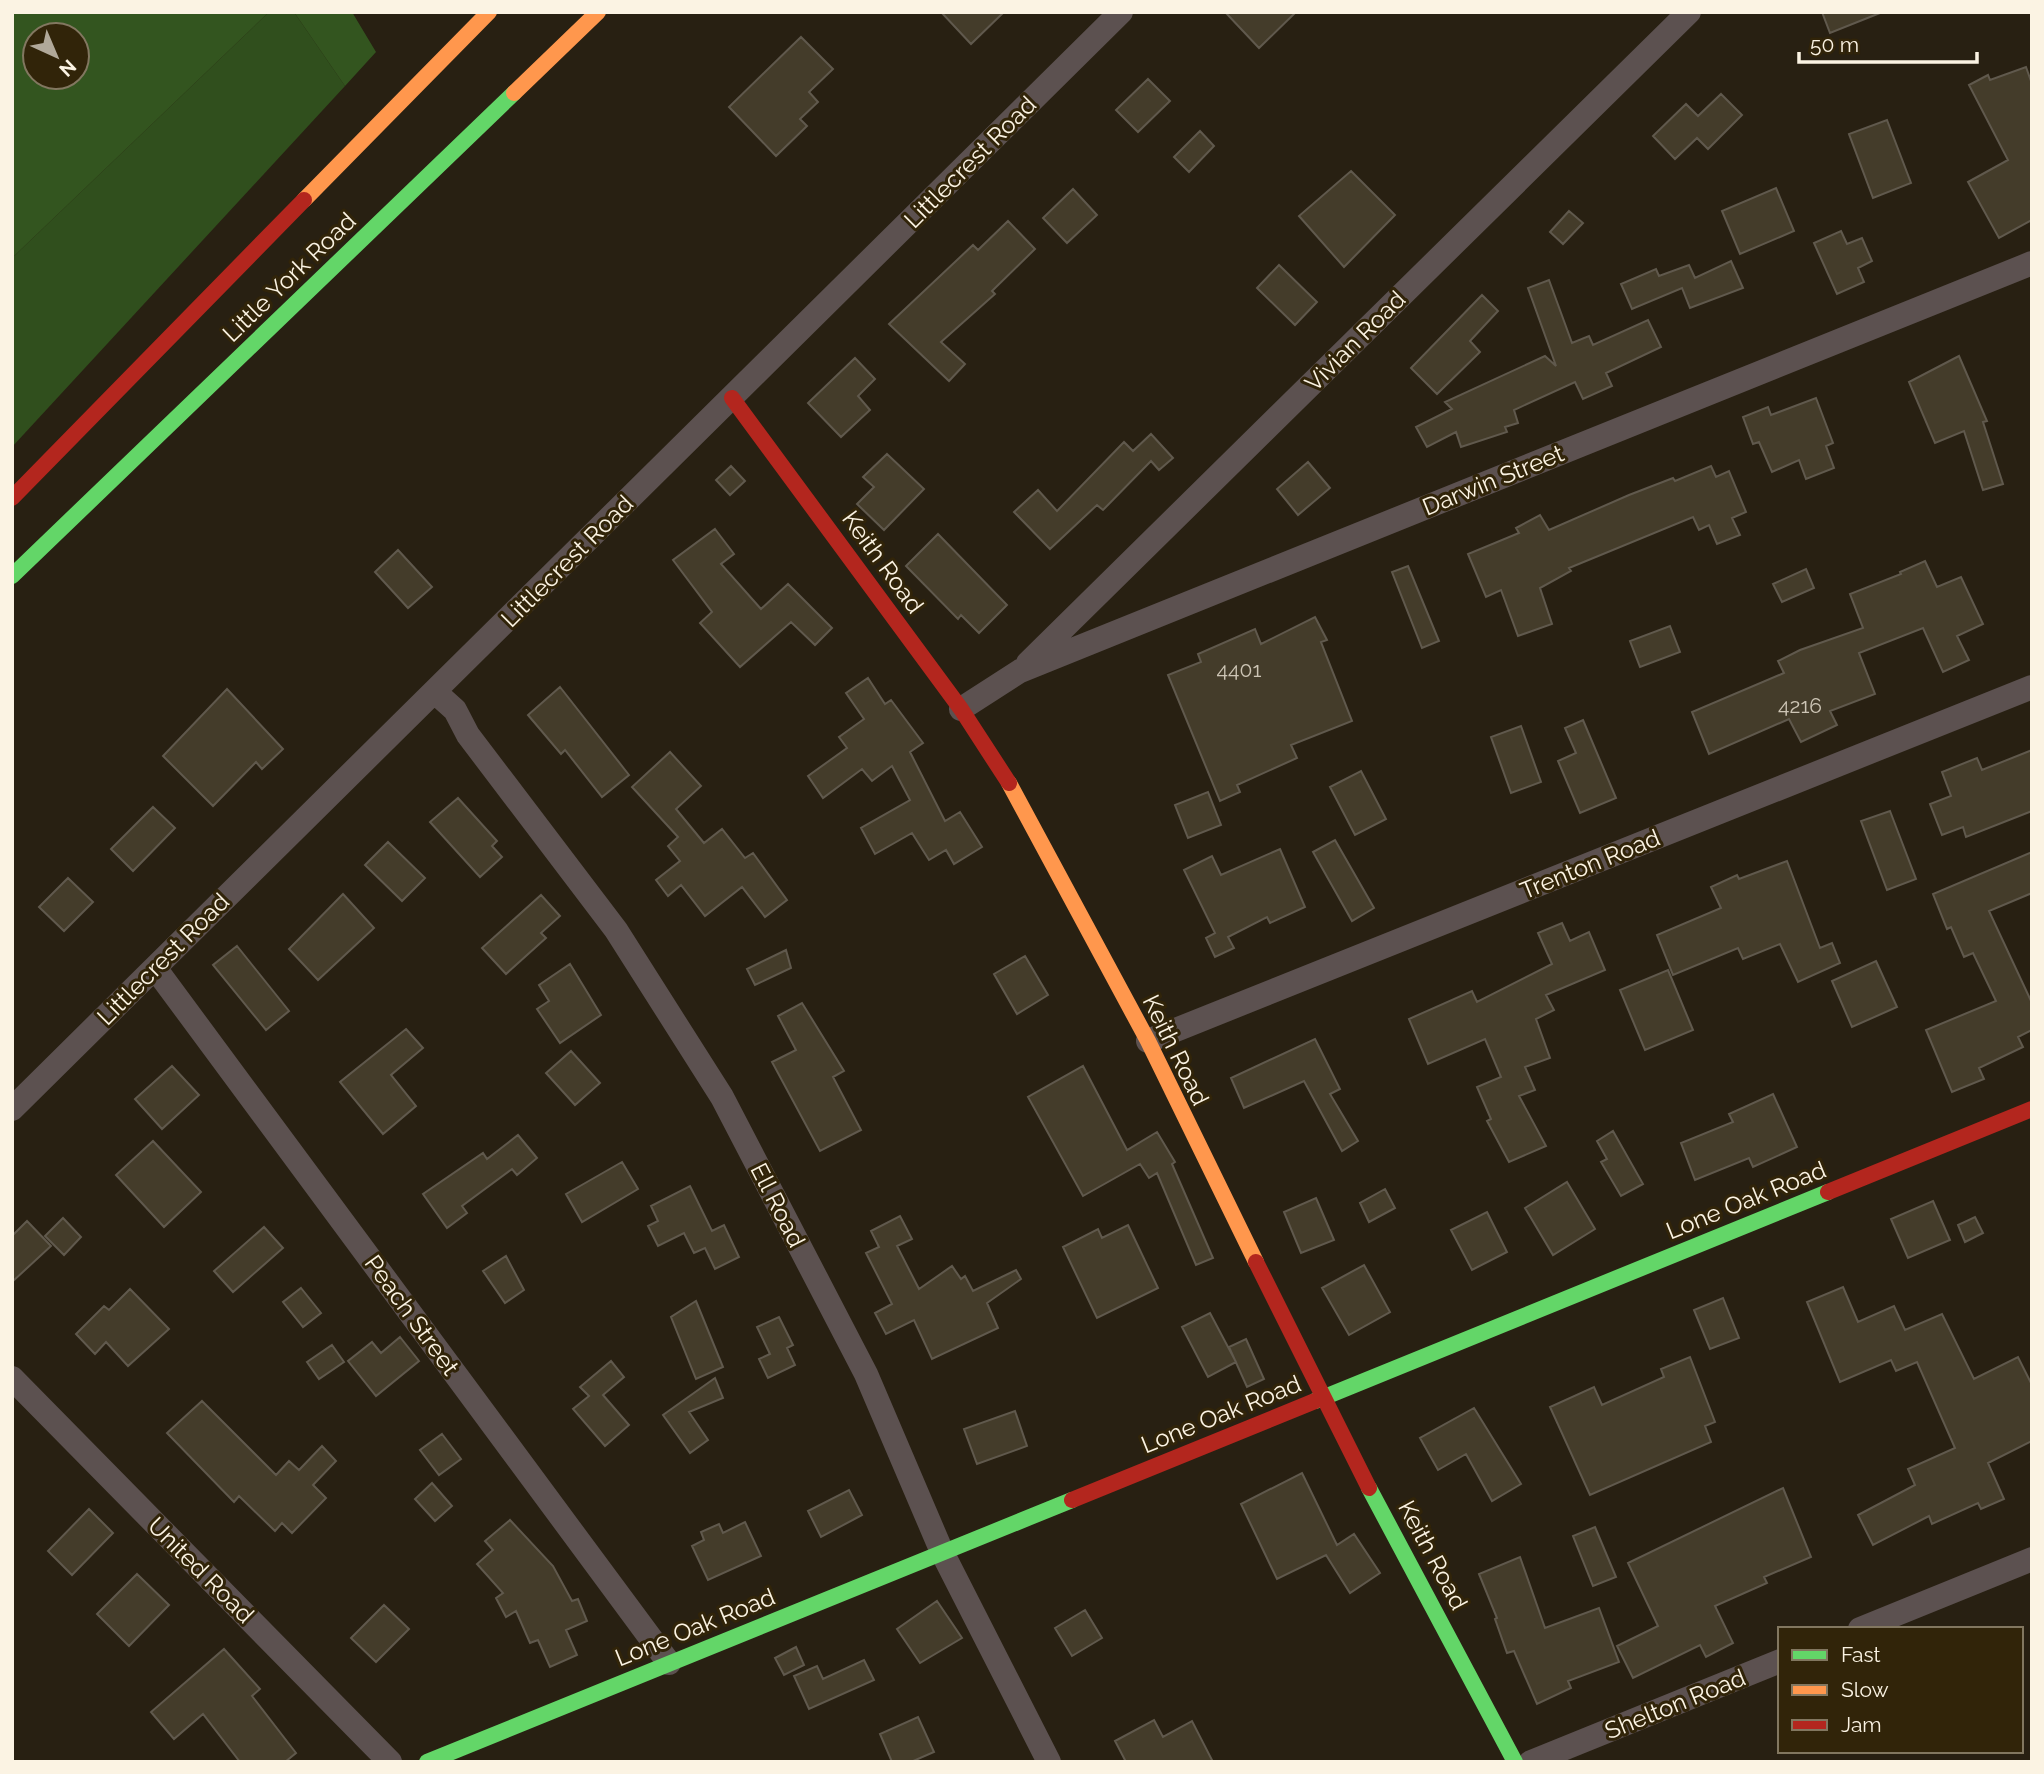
<svg xmlns="http://www.w3.org/2000/svg" width="2044" height="1774" font-family="Raleway,sans-serif">
<style>
.green{fill:#304f1d}
.forest{fill:#33551f;fill-rule:evenodd}
.building{fill:#443c2a;stroke:#60594d;stroke-width:2}
.lines{fill:none;stroke-linecap:round;stroke-linejoin:round}
.street{stroke:#5c5150;stroke-width:24}
.fast{stroke:#63d668;stroke-width:16}
.slow{stroke:#ff974d;stroke-width:16}
.jam{stroke:#b3261e;stroke-width:16}
.labels{text-anchor:middle;dominant-baseline:central;stroke-width:6;stroke-linejoin:round;paint-order:stroke}
.number-label{font-size:21px;fill:#cdc5b5}
.street-label{font-size:24px;fill:#fbf3e3;stroke:#312409}
</style>
<rect width="100%" height="100%" fill="#282012"/>
<path class="green" d="M269 12H294L345 86 12 447V258Z"/>
<path class="forest" d="M12 12H269L12 258ZM35 35H77V77H35Z
M294 12H352L376 52 345 86Z"/>
<path class="building" d="M941 12H1004L971 44Z
M1225 12H1296L1259 48Z
M1822 12H1880V13L1830 33Z
M801 37 833 69 809 92 818 102 800 119 807 126 776 156 729 107Z
M2026 67 2032 84V220L1999 238 1968 182 2008 160 1969 85 1988 75 1990 80Z
M1148 79 1170 101 1138 132 1116 110Z
M1721 94 1742 115 1708 149 1697 138 1675 159 1653 136 1686 104 1698 116Z
M1887 120 1911 183 1873 198 1849 134Z
M1200 131 1214 146 1189 172 1174 157Z
M1351 171 1395 215 1344 267 1299 216Z
M1776 188 1794 231 1740 254 1722 211Z
M1073 189 1097 215 1067 243 1043 218Z
M1569 211 1583 223 1563 244 1550 232Z
M1008 221 1035 249 992 291 995 294 941 342 965 364 949 381 889 324 973 245 978 250Z
M1841 231 1847 244 1862 238 1872 261 1858 268 1864 282 1837 294 1814 243Z
M1731 261 1743 288 1690 308 1682 288 1632 309 1621 284 1656 269 1659 276 1689 265 1695 278Z
M1279 265 1317 302 1295 325 1257 288Z
M1549 280 1572 343 1589 336 1593 345 1648 320 1661 347 1606 373 1612 386 1583 399 1575 382 1514 410 1518 423 1505 427 1507 432 1461 447 1456 432 1427 447 1416 427 1452 409 1445 402 1545 356 1556 366 1528 288Z
M1482 295 1498 311 1470 341 1480 352 1437 394 1411 368Z
M1959 356 1987 421 1983 422 2003 484 1983 490 1964 431 1935 443 1909 382Z
M855 358 875 379 858 396 870 410 841 437 808 403Z
M1816 398 1833 443 1826 446 1834 468 1806 479 1799 460 1772 472 1759 442 1753 444 1743 417 1768 407 1771 415Z
M1151 434 1173 458 1159 470 1151 461 1103 510 1097 505 1050 549 1014 512 1038 490 1057 511 1124 442 1133 451Z
M887 454 924 489 884 530 857 504 874 487 863 477Z
M1308 462 1330 488 1298 515 1277 489Z
M731 466 745 481 730 495 716 480Z
M1711 466 1716 477 1729 471 1746 512 1732 518 1740 535 1717 544 1709 525 1699 530 1693 517 1569 568 1571 571 1540 588 1552 624 1518 636 1501 590 1486 597 1468 554 1519 533 1516 528 1540 515 1549 530 1629 495 1673 478 1675 481Z
M715 529 734 554 721 564 761 609 788 584 832 628 815 645 791 622 740 667 700 623 712 612 673 560Z
M938 534 1007 605 979 633 961 615 958 619 906 566Z
M398 550 432 587 408 608 375 572Z
M1925 561 1937 587 1961 577 1983 624 1957 636 1969 660 1943 672 1923 628 1859 653 1875 694 1830 711 1837 725 1801 742 1789 719 1709 754 1692 712 1784 673 1778 661 1800 650 1863 628 1850 594 1901 574 1900 572Z
M1408 566 1439 641 1422 648 1392 572Z
M1806 569 1814 588 1782 602 1773 584Z
M1315 617 1327 640 1321 642 1352 721 1291 745 1297 758 1237 785 1240 792 1220 801 1168 675 1201 662 1198 654 1255 629 1261 644Z
M1670 626 1680 652 1640 667 1630 641Z
M868 678 885 704 891 700 923 743 910 752 945 821 960 812 982 847 954 864 946 850 929 860 912 833 875 854 861 828 910 800 892 766 872 781 862 769 823 798 808 776 847 748 839 737 864 719 846 693Z
M560 687 629 775 602 797 565 750 561 754 528 715Z
M227 689 283 749 262 769 256 762 213 806 163 756Z
M1583 720 1616 798 1580 813 1558 761 1576 753 1565 728Z
M1521 726 1541 782 1511 793 1491 737Z
M2032 750V811L1966 837 1963 827 1942 835 1930 804 1951 796 1942 772 1977 758 1982 770Z
M670 752 701 786 676 809 704 843 722 829 745 858 753 853 787 900 765 917 742 887 705 916 681 885 668 896 656 880 680 861 668 846 678 837 632 787Z
M1361 771 1386 819 1355 835 1330 787Z
M1208 792 1221 825 1188 838 1175 805Z
M458 798 497 841 492 846 502 857 480 877 430 822Z
M153 807 175 828 133 871 111 849Z
M1890 811 1916 879 1887 890 1861 821Z
M1335 840 1374 908 1352 921 1313 852Z
M388 842 425 878 402 901 365 865Z
M1280 849 1305 907 1270 923 1267 917 1228 937 1234 948 1215 957 1206 938 1215 933 1184 870 1212 856 1221 875Z
M2032 852V893L1989 911 2032 1003V1030L2018 1037 2023 1047 1979 1068 1984 1079 1952 1092 1926 1030 1996 1001 1973 953 1964 957 1951 927 1947 929 1933 894Z
M1787 861 1820 948 1832 943 1840 963 1798 982 1780 944 1743 959 1738 948 1673 975 1657 935 1721 908 1711 887 1737 875 1739 879Z
M68 878 93 902 64 931 39 907Z
M343 894 374 928 318 980 289 949Z
M541 895 560 916 541 933 546 938 506 974 482 948Z
M1562 923 1570 941 1589 932 1605 970 1546 995 1554 1010 1536 1019 1550 1058 1525 1067 1535 1090 1519 1096 1546 1146 1509 1162 1487 1121 1491 1119 1477 1087 1501 1077 1485 1039 1428 1064 1409 1019 1472 991 1477 1002 1552 964 1538 933Z
M237 946 289 1011 266 1030 213 965Z
M786 950 791 968 755 985 747 969Z
M1025 956 1048 995 1017 1014 994 974Z
M1876 961 1897 1007 1852 1027 1832 981Z
M570 964 601 1015 560 1043 537 1009 549 1001 539 985Z
M1668 970 1693 1030 1645 1050 1620 990Z
M802 1003 844 1071 833 1077 861 1130 820 1151 772 1062 796 1050 778 1016Z
M406 1029 423 1048 391 1075 416 1106 383 1134 340 1082Z
M1315 1039 1340 1089 1330 1094 1358 1141 1342 1151 1304 1081 1244 1108 1231 1078Z
M571 1051 600 1083 575 1105 546 1073Z
M172 1066 199 1095 162 1129 135 1099Z
M1083 1066 1127 1150 1157 1132 1175 1162 1172 1164 1213 1258 1196 1265 1157 1173 1149 1178 1140 1164 1083 1196 1028 1097Z
M1773 1094 1797 1147 1753 1167 1749 1158 1695 1180 1681 1143 1733 1122 1729 1114Z
M1613 1131 1643 1184 1621 1196 1601 1162 1607 1159 1597 1141Z
M518 1135 537 1158 517 1175 512 1169 462 1206 467 1213 447 1228 423 1194 483 1153 487 1159Z
M153 1141 201 1192 164 1227 116 1175Z
M622 1162 638 1189 582 1222 566 1194Z
M1567 1182 1595 1229 1553 1255 1525 1208Z
M690 1186 712 1231 724 1225 739 1257 715 1269 705 1248 694 1253 684 1233 658 1246 648 1226 658 1221 651 1206Z
M1385 1189 1395 1208 1369 1222 1360 1203Z
M1316 1198 1334 1240 1301 1253 1284 1212Z
M1933 1201 1950 1240 1908 1258 1891 1219Z
M1487 1212 1507 1252 1472 1270 1451 1230Z
M900 1216 912 1239 897 1246 919 1289 952 1266 961 1279 965 1276 973 1291 1016 1270 1021 1279 987 1303 998 1328 932 1359 914 1320 886 1334 875 1313 892 1304 866 1253 879 1247 871 1231Z
M1975 1217 1983 1233 1965 1242 1958 1225Z
M63 1218 81 1237 64 1255 45 1236Z
M27 1221 51 1246 12 1282V1236Z
M1128 1225 1158 1288 1097 1318 1063 1247 1098 1229 1102 1238Z
M264 1227 283 1248 233 1292 214 1271Z
M506 1256 524 1290 505 1303 483 1271Z
M1364 1265 1390 1312 1349 1335 1322 1288Z
M1843 1287 1858 1322 1894 1306 1905 1330 1942 1314 1974 1379 2018 1357 2032 1385V1441L1988 1463 2004 1499 1981 1509 1978 1503 1932 1524 1929 1516 1873 1545 1858 1515 1915 1485 1908 1469 1955 1448 1917 1362 1896 1371 1891 1360 1840 1382 1807 1302Z
M301 1288 321 1313 303 1327 283 1302Z
M130 1289 169 1329 128 1366 106 1342 95 1354 76 1334 104 1306 109 1310Z
M1723 1298 1739 1338 1710 1349 1694 1310Z
M696 1301 723 1367 696 1379 671 1317Z
M1210 1313 1236 1362 1208 1377 1182 1327Z
M779 1317 793 1345 787 1348 795 1365 768 1378 759 1359 770 1354 757 1327Z
M400 1337 419 1361 376 1396 348 1361 372 1342 381 1353Z
M1246 1339 1264 1379 1247 1387 1229 1347Z
M332 1345 344 1362 319 1379 307 1362Z
M1690 1357 1715 1422 1705 1426 1711 1442 1590 1495 1550 1407 1594 1387 1602 1405 1664 1377 1661 1369Z
M611 1361 624 1377 603 1395 629 1425 605 1446 573 1409 589 1396 580 1387Z
M715 1378 723 1398 689 1412 708 1440 690 1453 663 1415Z
M202 1401 276 1475 289 1461 299 1470 322 1446 336 1461 313 1485 326 1498 292 1533 282 1523 275 1531 239 1496 234 1502 167 1433Z
M1474 1408 1521 1484 1492 1501 1466 1454 1438 1470 1420 1438Z
M1015 1411 1027 1446 977 1464 964 1429Z
M442 1434 461 1459 439 1475 420 1450Z
M1302 1473 1337 1545 1354 1534 1380 1573 1350 1593 1326 1555 1277 1579 1241 1504Z
M432 1483 452 1506 435 1521 415 1499Z
M1783 1488 1811 1557 1764 1577 1767 1583 1715 1606 1733 1643 1706 1657 1700 1645 1633 1678 1617 1646 1658 1626 1628 1563Z
M849 1490 862 1515 821 1537 808 1511Z
M89 1509 113 1533 72 1575 48 1551Z
M510 1520 553 1566 572 1601 578 1599 587 1621 566 1630 577 1655 550 1667 538 1640 530 1643 516 1611 506 1617 496 1598 503 1593 477 1564 493 1550 485 1541Z
M745 1522 761 1556 708 1580 692 1546 704 1540 701 1532 719 1524 723 1533Z
M1595 1527 1616 1577 1593 1586 1573 1536Z
M1520 1557 1545 1628 1599 1608 1619 1662 1568 1681 1571 1688 1537 1704 1514 1651 1507 1653 1495 1619 1497 1618 1479 1574Z
M137 1574 169 1605 129 1646 97 1614Z
M937 1601 962 1638 920 1663 897 1629Z
M384 1605 409 1629 376 1662 351 1638Z
M1085 1610 1102 1638 1072 1656 1055 1628Z
M796 1647 804 1665 784 1675 775 1658Z
M224 1649 260 1689 252 1696 296 1753 285 1762H240L203 1714 174 1739 151 1712Z
M864 1660 874 1680 809 1709 794 1676 817 1666 823 1679Z
M918 1717 934 1752 911 1762H892L880 1734Z
M1154 1720 1163 1737 1192 1721 1213 1762H1126L1115 1741Z"/>
<g class="lines">
<path class="street" d="M1028 663 1689 12
M435 692 455 710 468 735 616 930 722 1097 866 1374 942 1552 1049 1762
M961 709 1020 671 2032 263
M155 968 669 1663
M1148 1041 2032 687
M12 1109 1121 12
M12 1378 390 1762
M1860 1629 2032 1559
M1531 1762 1780 1661"/>
<path class="fast" d="M12 576 514 93
M1315 1401 1828 1192
M1369 1488 1515 1762
M427 1762 1072 1500"/>
<path class="slow" d="M514 93 598 12
M304 200 489 12
M1009 783 1148 1041 1256 1262"/>
<path class="jam" d="M732 398 961 709 1009 783
M12 498 304 200
M1828 1192 2032 1109
M1256 1262 1369 1488
M1072 1500 1315 1401"/>
</g>
<g class="labels">
<g class="number-label">
<text x="1239" y="669">4401</text>
<text x="1800" y="705">4216</text>
</g>
<g class="street-label">
<text transform="translate(970 162) rotate(-45)">Littlecrest Road</text>
<text transform="translate(289 277) rotate(-44)">Little York Road</text>
<text transform="translate(1355 341) rotate(-45)">Vivian Road</text>
<text transform="translate(1493 480) rotate(-22)">Darwin Street</text>
<text transform="translate(567 561) rotate(-45)">Littlecrest Road</text>
<text transform="translate(883 562) rotate(54)">Keith Road</text>
<text transform="translate(1590 864) rotate(-22)">Trenton Road</text>
<text transform="translate(163 959) rotate(-45)">Littlecrest Road</text>
<text transform="translate(1176 1050) rotate(64)">Keith Road</text>
<text transform="translate(1746 1200) rotate(-22)">Lone Oak Road</text>
<text transform="translate(778 1205) rotate(63)">Ell Road</text>
<text transform="translate(412 1315) rotate(54)">Peach Street</text>
<text transform="translate(1221 1414) rotate(-22)">Lone Oak Road</text>
<text transform="translate(1433 1555) rotate(62)">Keith Road</text>
<text transform="translate(201 1570) rotate(45)">United Road</text>
<text transform="translate(695 1627) rotate(-22)">Lone Oak Road</text>
<text transform="translate(1675 1704) rotate(-22)">Shelton Road</text>
</g>
</g>
<rect width="2044" height="1774" fill="none" stroke="#fbf3e3" stroke-width="28"/>
<rect x="1778" y="1627" width="245" height="126" fill="#312409" stroke="#827760" stroke-width="2"/>
<rect x="1792" y="1650" width="35" height="10" fill="#63d668" stroke="#827760" stroke-width="2"/>
<text x="1841" y="1662" font-size="21" fill="#fbf3e3">Fast</text>
<rect x="1792" y="1685" width="35" height="10" fill="#ff974d" stroke="#827760" stroke-width="2"/>
<text x="1841" y="1697" font-size="21" fill="#fbf3e3">Slow</text>
<rect x="1792" y="1720" width="35" height="10" fill="#b3261e" stroke="#827760" stroke-width="2"/>
<text x="1841" y="1732" font-size="21" fill="#fbf3e3">Jam</text>
<g transform="translate(56 56) rotate(136)"><circle r="33" fill="#312409" stroke="#827760" stroke-width="2"/>
<path d="M0-5L12 26L0 18L-12 26Z" fill="#b1a99a"/>
<text y="-10" font-size="19" font-weight="bold" text-anchor="middle" fill="#fbf3e3">N</text>
</g>
<path d="M1799 52v10h178v-10" fill="none" stroke="#fbf3e3" stroke-width="3.5"/>
<text x="1810" y="52" font-size="21" fill="#fbf3e3" stroke="#312409" stroke-width="5" paint-order="stroke">50 m</text>
</svg>
